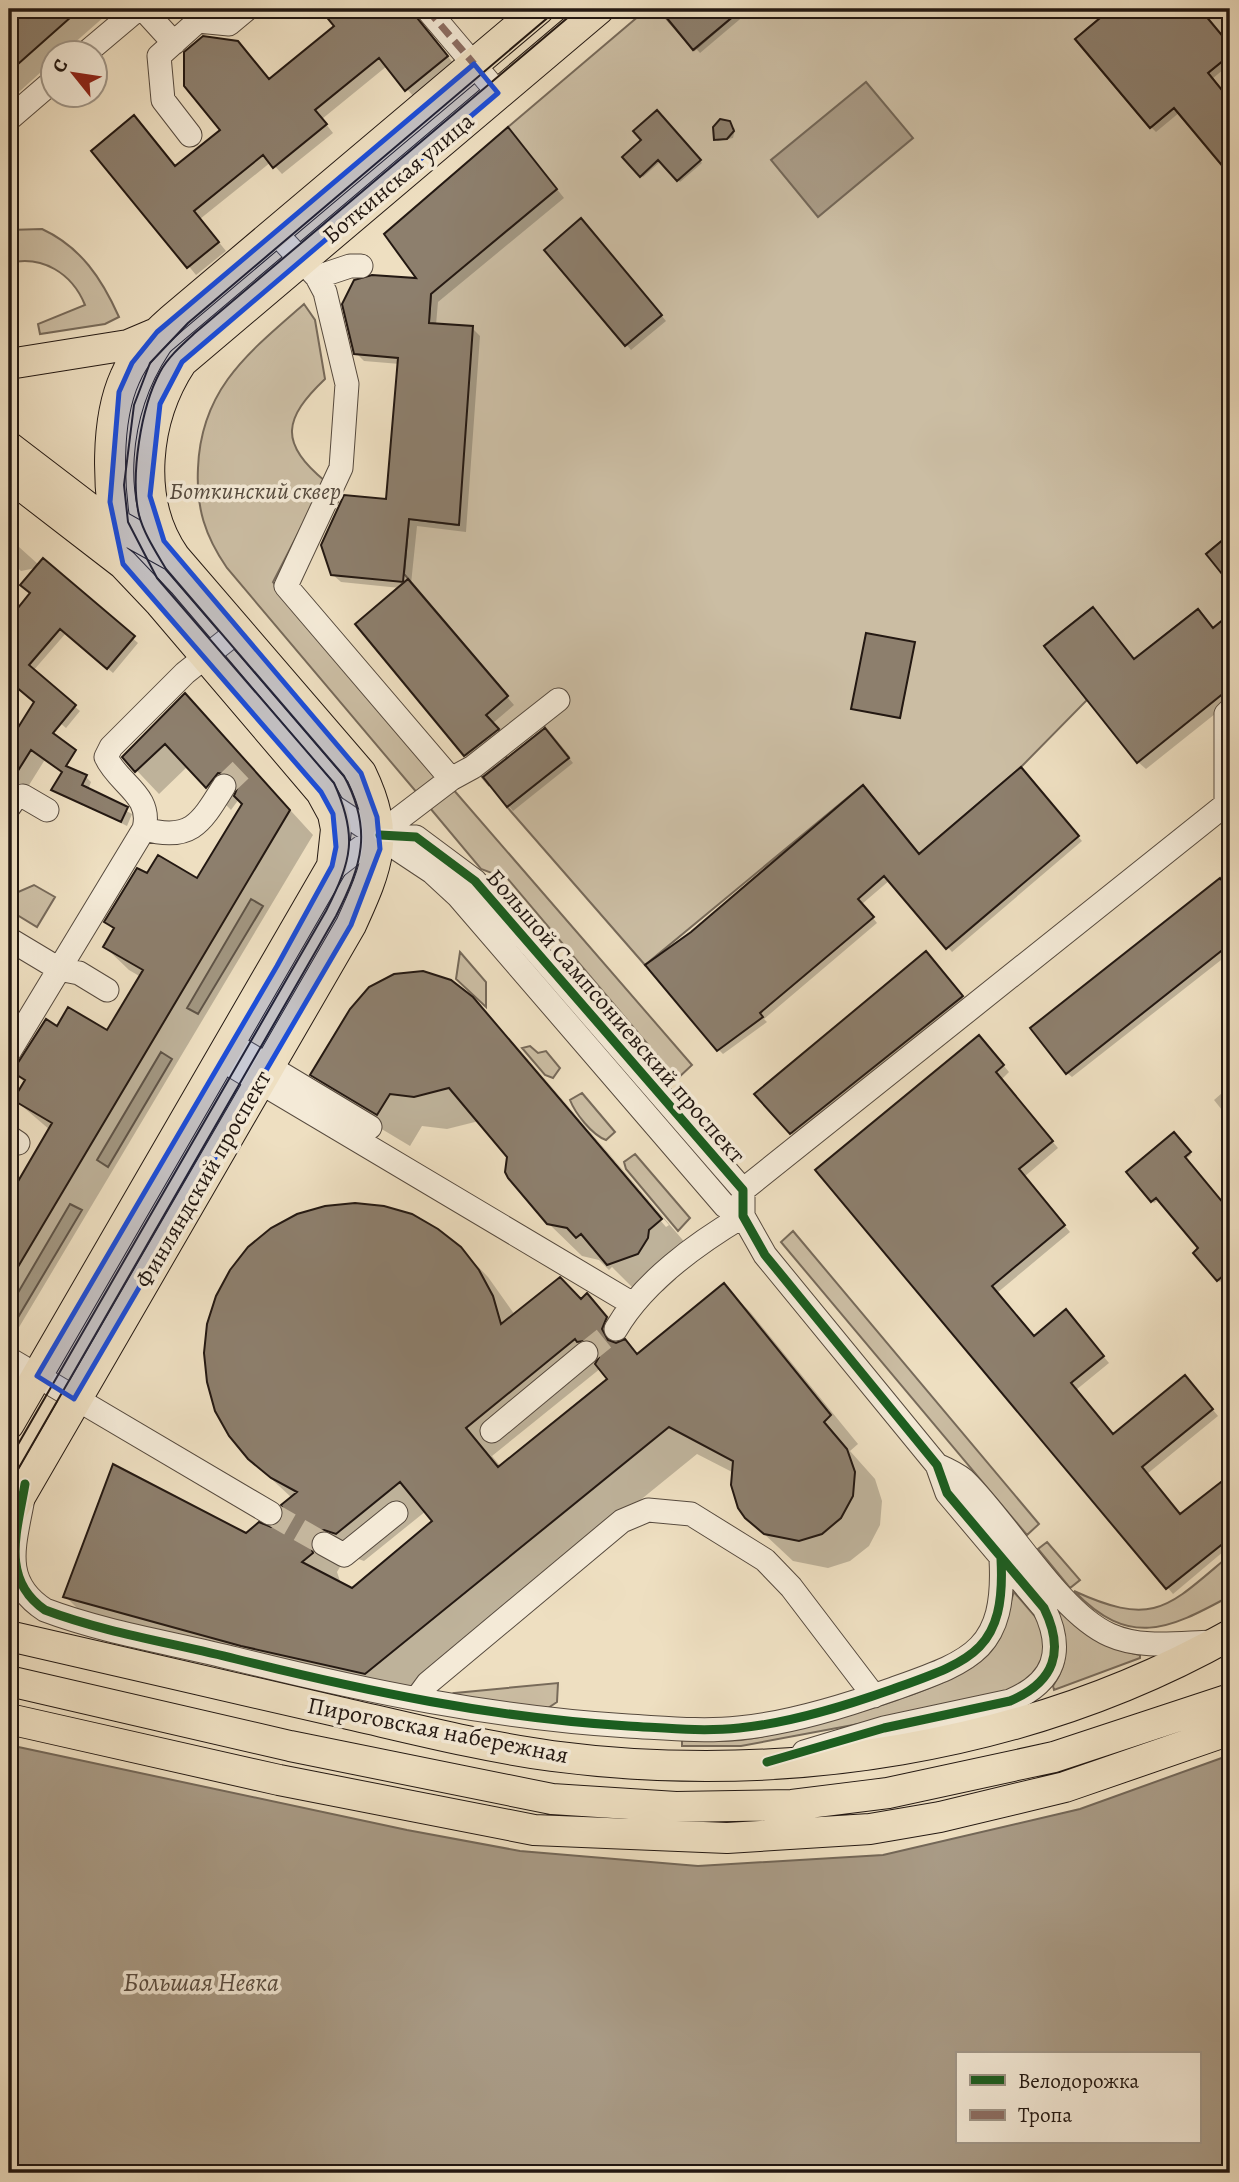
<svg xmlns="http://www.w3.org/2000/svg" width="1239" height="2182" font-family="Alegreya,serif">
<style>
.green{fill:#cbbda3;stroke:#776a5a;stroke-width:2}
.water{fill:#a99b86;stroke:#736758;stroke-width:2;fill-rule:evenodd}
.shadow{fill:#0003;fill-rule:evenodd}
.building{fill:#8d7f6d;stroke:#231812;stroke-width:2;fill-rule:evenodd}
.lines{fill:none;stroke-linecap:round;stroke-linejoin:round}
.minor-tunnel{stroke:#c5b79e;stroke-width:23;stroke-dasharray:23 11;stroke-linecap:butt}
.minor-casing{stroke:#564a3e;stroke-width:25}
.major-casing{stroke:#231812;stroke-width:32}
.minor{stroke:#f4ead7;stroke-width:23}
.major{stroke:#eedfc1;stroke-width:30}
.tram{stroke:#231812;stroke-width:2}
.quiet{stroke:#8d6e63;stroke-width:7;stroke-dasharray:14 7;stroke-linecap:butt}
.cycleway-casing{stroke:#f4ead7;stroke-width:13}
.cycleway{stroke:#1b5e20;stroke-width:9}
.marked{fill:#1d4ed8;fill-opacity:0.2;stroke:#1d4ed8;stroke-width:5;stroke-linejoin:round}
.labels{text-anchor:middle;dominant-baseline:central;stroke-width:7;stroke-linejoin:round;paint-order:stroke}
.street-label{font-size:24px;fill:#231812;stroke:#f4ead7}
.park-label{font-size:24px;font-style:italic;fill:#554a3e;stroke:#f4ead7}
.water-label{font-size:26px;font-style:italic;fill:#594c40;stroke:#f4ead7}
</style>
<rect width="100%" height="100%" fill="#eedfc1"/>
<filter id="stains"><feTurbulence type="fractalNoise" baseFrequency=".00286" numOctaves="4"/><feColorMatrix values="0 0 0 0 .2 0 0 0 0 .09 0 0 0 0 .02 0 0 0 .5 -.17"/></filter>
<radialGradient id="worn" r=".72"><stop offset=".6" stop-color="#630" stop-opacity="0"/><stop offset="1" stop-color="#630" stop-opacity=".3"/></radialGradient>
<path class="green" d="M647 9H658L694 50 742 9H1093L1100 18 1075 39 1150 128 1174 108 1230 175V534L1206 554 1230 580V614L1213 628 1198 609 1155 643 1152 682 1092 608 1044 646 1087 700 1021 767 919 854 863 785 645 965 507 807 569 757 542 724 504 754 513 766 489 785 470 763 504 736 486 715 508 696 404 574 409 519 458 525 427 348 431 294 508 127Z
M1200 9H1230V45Z
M1230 55V100L1208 73Z
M42 229C81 247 102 279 119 317L105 324 40 334 38 324 85 305C72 273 42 255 9 263V230Z
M304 304 315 320 325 379C284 418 278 443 325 481L273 582 437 777 418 794 227 568C205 536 196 508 198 468 201 389 248 353 304 304Z
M452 788 692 1065 677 1079 508 879 481 869 430 808Z
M34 885 55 897 37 927 9 910V896Z
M251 899 263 906 198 1014 187 1008Z
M460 952 486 982V1007L456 979Z
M530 1046 538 1053 546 1051 560 1068 553 1078 545 1075 522 1048Z
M161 1052 172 1059 108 1167 97 1160Z
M582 1093 615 1132 606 1140C592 1135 575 1113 570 1100Z
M635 1154 690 1218 678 1231 626 1169 624 1162Z
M70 1204 82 1210 17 1319 9 1314V1308Z
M793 1231 1039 1524 1027 1535 781 1242Z
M1047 1542 1080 1580 1070 1588 1038 1549Z
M1230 1555V1596C1168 1630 1129 1648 1074 1591 1155 1628 1168 1607 1230 1555Z
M1014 1592 1039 1621 1045 1635 1042 1663 1021 1687 944 1708 741 1746H682V1740C701 1740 722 1742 741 1740 794 1733 959 1690 991 1651 1007 1632 1006 1613 1014 1592Z
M1053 1605C1084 1631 1098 1646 1140 1655V1658L1054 1690 1053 1686C1071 1659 1069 1632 1053 1605Z
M558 1683 557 1702 545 1710 465 1699 455 1693Z"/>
<path class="water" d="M866 82 913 138 818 217 771 160Z
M9 1745 407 1830 520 1851 698 1866 883 1855 1080 1809 1230 1755V2173H9ZM957 2054H1199V2142H957Z"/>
<path class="shadow" d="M9 9H113L64 52H52V62L9 101Z
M322 9H409L454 64 414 97 387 66 322 119 333 133 282 174 271 162 200 219 226 251 196 275 94 151 176 168 223 130 270 81 337 27Z
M678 9H752L700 53 668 17Z
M1095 9H1199L1230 46V64L1212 79 1230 101V173L1180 112 1156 132 1151 127 1103 18Z
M657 112 702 163 680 182 661 161 643 177 624 157 643 140Z
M725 121 735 129 733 138 717 141Z
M516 137 564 198 438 302 436 325 472 328 480 336 466 532 417 526 411 584 514 705 493 723 505 738 473 763 465 755 400 588 341 582 332 574 387 501 400 364 364 361 356 353 420 280Z
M586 226 666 321 631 350 546 250Z
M9 538 39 565 43 560 138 643 113 673 66 633 33 671 80 711 66 728 9 679V621L32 594 36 568 21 571 9 560Z
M1230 616V702L1146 769 1138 762 1135 661 1214 629Z
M914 644 901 719 855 710 853 708Z
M185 695 313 835 9 1344V1180L17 1185 50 1130 15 1100 25 1083 14 1072 58 1028 108 1033 141 977 129 970 105 947 115 931 106 922 148 876 198 881 244 803 239 799 231 810 188 766 159 794 124 757Z
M9 724 37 740 49 753 26 790 9 780Z
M550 735 573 763 513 811 485 777Z
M1025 774 1082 841 952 952 890 880 862 904 877 923 764 1019 767 1022 723 1054 718 1049 692 933 920 856Z
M86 777 91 782 88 790 132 814 127 826 54 789Z
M1224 885 1230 893V953L1072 1077 1067 1073Z
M931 958 966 1002 796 1138 791 1133Z
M472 999 666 1227 669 1225 503 1030 693 1252 681 1262 676 1279 663 1291 641 1296 612 1267 609 1270 599 1260 582 1256 548 1223 509 1157 479 1121 447 1129 422 1126 410 1146 345 1107 313 1075Z
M985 1043 1009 1072 1001 1080 1058 1148 1024 1177 1070 1232 997 1293 1034 1338 1072 1318 1109 1363 1076 1390 1114 1436 1191 1383 1218 1416 1147 1474 1181 1515 1230 1477V1546L1173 1594 818 1170Z
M1230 1086V1120L1214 1100Z
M1174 1134 1191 1155 1186 1159 1230 1213V1273L1220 1282 1195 1253 1200 1248 1159 1199 1154 1203 1128 1172Z
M460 1248 488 1277 515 1315 581 1301 587 1296 615 1323 638 1355 724 1285 751 1313 858 1444 850 1451 875 1479 882 1501 880 1525 869 1546 850 1561 828 1568 793 1561 746 1517 734 1473 697 1454 393 1701 93 1624 65 1596 271 1529 283 1522 292 1498 249 1458ZM601 1368 609 1379 501 1467 492 1456ZM426 1511 434 1521 352 1590 338 1583 340 1581 337 1572 344 1560 353 1557 364 1561Z"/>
<path class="building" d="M9 9H80L9 72Z
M320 9H410L448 56 405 91 379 58 315 110 327 124 273 168 263 155 194 211 219 242 187 268 91 151 134 115 175 166 220 130 184 86V52L203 36 238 41 269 79 334 26Z
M675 9H742L693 50 666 17Z
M1093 9H1200L1230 45V55L1208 73 1230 100V175L1174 108 1150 128 1075 39 1100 18Z
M657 110 701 160 677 181 658 160 640 177 622 157 641 140 633 131Z
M720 119 730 121 734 131 727 139 714 140 713 127Z
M508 127 557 189 431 294 429 323 473 326 459 525 409 519 403 582 331 575 321 545 344 495 386 499 398 358 354 354 342 304 354 280 372 275 416 278 384 234Z
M581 218 662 315 625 346 544 250Z
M1230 534V584L1206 554Z
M43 558 135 636 107 669 60 629 29 665 76 705 53 733 76 750 66 766 87 775 82 785 128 807 121 822 51 790 62 772 31 750 9 785V742L34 702 9 681V619L30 593 20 585Z
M408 579 508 696 486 715 499 729 464 756 355 624Z
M1093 607 1134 659 1198 609 1213 628 1230 614V688L1137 763 1044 646Z
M866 633 915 642 900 718 851 709Z
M185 693 290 810 9 1282V1178L17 1183 52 1123 13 1100 25 1080 12 1072 46 1019 57 1026 68 1007 107 1030 143 970 103 947 114 928 104 922 137 868 147 873 158 855 197 878 242 804 234 796 238 786 232 775 218 773 206 788 165 744 135 772 122 757Z
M545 728 569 758 507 807 483 777Z
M1021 767 1079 836 946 949 884 876 858 899 874 917 760 1013 763 1017 717 1051 645 965 691 932 863 785 919 854Z
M1220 878 1230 892V944L1066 1074 1030 1028Z
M926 951 963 996 790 1134 754 1094Z
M423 971 451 980 473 997 662 1219 649 1230 648 1238 638 1254 607 1265 581 1234 576 1238 567 1228 547 1224 508 1178 505 1172 507 1157 449 1088 414 1097 390 1094 377 1115 310 1075 350 1009 369 987 394 974Z
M979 1035 1004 1065 996 1072 1053 1141 1019 1169 1065 1225 992 1286 1034 1336 1066 1309 1104 1356 1071 1383 1113 1434 1185 1375 1213 1409 1142 1467 1180 1514 1230 1475V1538L1166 1589 815 1170Z
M1174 1132 1191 1152 1185 1157 1230 1211V1270L1217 1281 1193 1253 1198 1248 1156 1198 1151 1202 1126 1172Z
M355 1203 384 1206 412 1214 438 1229 461 1247 479 1270 493 1296 501 1324 560 1277 581 1299 587 1293 607 1317 602 1329 608 1340 616 1343 625 1339 637 1354 724 1283 831 1415 824 1422 847 1449 855 1472 853 1496 841 1518 822 1534 799 1541 764 1534 745 1518 738 1508 731 1485 733 1461 669 1427 365 1674 241 1646 63 1597 113 1464 246 1533 259 1522 271 1527 282 1521 284 1512 281 1505 297 1492 271 1478 248 1459 229 1436 215 1411 207 1382 204 1353 207 1324 216 1296 230 1270 248 1247 271 1228 297 1214 325 1206ZM575 1339 577 1342 590 1340 597 1345 599 1357 595 1364 607 1379 498 1467 466 1428ZM400 1482 432 1521 352 1588 302 1562 313 1553 310 1544 316 1532 324 1530 336 1534Z"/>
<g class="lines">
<path class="minor-tunnel" d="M224 786 247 764
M586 1353 616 1329
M270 1513 324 1544"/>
<g class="minor-casing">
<path id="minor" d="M143 9 174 43
M427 9 498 93
M87 52 138 9
M9 119 52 82
M190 135 163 100 159 56 198 21 229 24 247 9
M275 232 317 277 325 292 347 384 341 468 286 586 451 779 329 872
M317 277 350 266H361
M451 779 473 767 558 700
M328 803 432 872 458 896 725 1206 743 1216
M1226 804V714L1230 710
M9 807 16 797 23 796 47 810
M144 829C191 842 201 823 224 786
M380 835 416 837 475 881 743 1190V1216L765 1255 937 1465 947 1493 1044 1608C1065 1651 1055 1682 1010 1701L884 1728 804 1752
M9 939 59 969 79 973 107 990
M230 1043 370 1127
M9 1052 144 829C153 795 118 784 106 757L111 747 185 673 238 631
M221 1059 631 1303
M9 1137 18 1143
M743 1190 1230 801
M616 1329C644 1281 696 1244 743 1216
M9 1359 270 1513
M492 1431 586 1353
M937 1465C946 1469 957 1474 964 1480 1007 1521 1059 1613 1110 1635 1141 1649 1178 1643 1211 1642
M23 1498C15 1544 0 1581 45 1610 106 1633 173 1643 236 1659 364 1691 495 1718 628 1726 665 1728 702 1732 739 1728 791 1723 845 1706 893 1689 971 1661 1006 1651 1001 1559
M324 1544 344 1555 396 1513
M417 1698 428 1683 622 1521 648 1510 691 1514 765 1560 791 1587 874 1696"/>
</g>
<g class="major-casing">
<path id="major" d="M9 364 128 345 154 334
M9 447 94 512 175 557 361 773C391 835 378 866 351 925L9 1516
M9 476 123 564 160 603 321 792 333 814 336 829 332 866 9 1424
M117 536C108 490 105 421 125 377 135 353 153 336 172 319L539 9
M175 557C135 500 145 418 182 362L599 9
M9 1636C118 1661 226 1686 335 1711 406 1727 479 1746 552 1756 782 1786 1027 1749 1230 1635
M9 1681 290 1746 552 1799 676 1807 792 1805 888 1793 1054 1757 1230 1699
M9 1719 279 1780 534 1830 727 1838 870 1829 940 1817 1065 1787 1230 1730"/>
</g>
<use href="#minor" class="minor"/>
<use href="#major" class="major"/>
<path class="tram" d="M9 1460 326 911C352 860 358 836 334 783L157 578 128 522 124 485 134 405 150 363 188 323 558 9
M9 1485 336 916C362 865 373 830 344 776L166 569C156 552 144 534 139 515 130 476 141 407 160 372 168 357 183 344 196 332L578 9"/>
<path class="quiet" d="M427 9 474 64"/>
<g class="cycleway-casing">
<path id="cycleway" d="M380 835 416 837 475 881 743 1190V1216L765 1255 937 1465 947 1493 1044 1608C1065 1651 1055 1682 1010 1701L884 1728 767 1762
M25 1484C17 1532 0 1579 45 1610 106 1633 173 1643 236 1659 364 1691 495 1718 628 1726 665 1728 702 1732 739 1728 791 1723 845 1706 893 1689 971 1661 1006 1651 1001 1559"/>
</g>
<use href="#cycleway" class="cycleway"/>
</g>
<path class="marked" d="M474 64 498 93 182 362 160 404 150 496 164 541 361 773 377 817 380 849 351 925 74 1399 37 1376 277 966 332 866 336 847 333 814 321 792 123 564 110 502 119 392 132 363 157 332Z"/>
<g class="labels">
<g class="street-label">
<text transform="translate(398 178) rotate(-40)">Боткинская улица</text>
<text transform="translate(616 1016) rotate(49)">Большой Сампсониевский проспект</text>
<text transform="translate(203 1179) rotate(-60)">Финляндский проспект</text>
<text transform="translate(438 1730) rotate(11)">Пироговская набережная</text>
</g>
<g class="park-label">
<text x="255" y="491">Боткинский сквер</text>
</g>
<g class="water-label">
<text x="201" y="1982">Большая Невка</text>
</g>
</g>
<rect width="1239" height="2182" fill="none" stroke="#eedfc1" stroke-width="35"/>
<rect x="10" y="10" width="1218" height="2161" fill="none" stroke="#231812" stroke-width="3.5"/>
<rect x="18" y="18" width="1204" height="2147" fill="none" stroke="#231812" stroke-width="2"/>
<rect x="956" y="2052" width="245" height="91" fill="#f4ead7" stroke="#a09688" stroke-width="2"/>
<rect x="970" y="2075" width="35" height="10" fill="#1b5e20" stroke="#a09688" stroke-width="2"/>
<text x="1018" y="2088" font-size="21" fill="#231812">Велодорожка</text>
<rect x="970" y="2110" width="35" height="10" fill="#8d6e63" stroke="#a09688" stroke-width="2"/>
<text x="1018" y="2122" font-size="21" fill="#231812">Тропа</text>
<g transform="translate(74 74) rotate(300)"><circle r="33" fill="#f4ead7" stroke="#a09688" stroke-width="2"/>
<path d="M0-5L12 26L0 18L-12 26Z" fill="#8f2418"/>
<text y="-10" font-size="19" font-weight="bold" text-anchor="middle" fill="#231812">С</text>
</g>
<rect width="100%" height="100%" filter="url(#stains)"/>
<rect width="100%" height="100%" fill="url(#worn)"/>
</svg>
